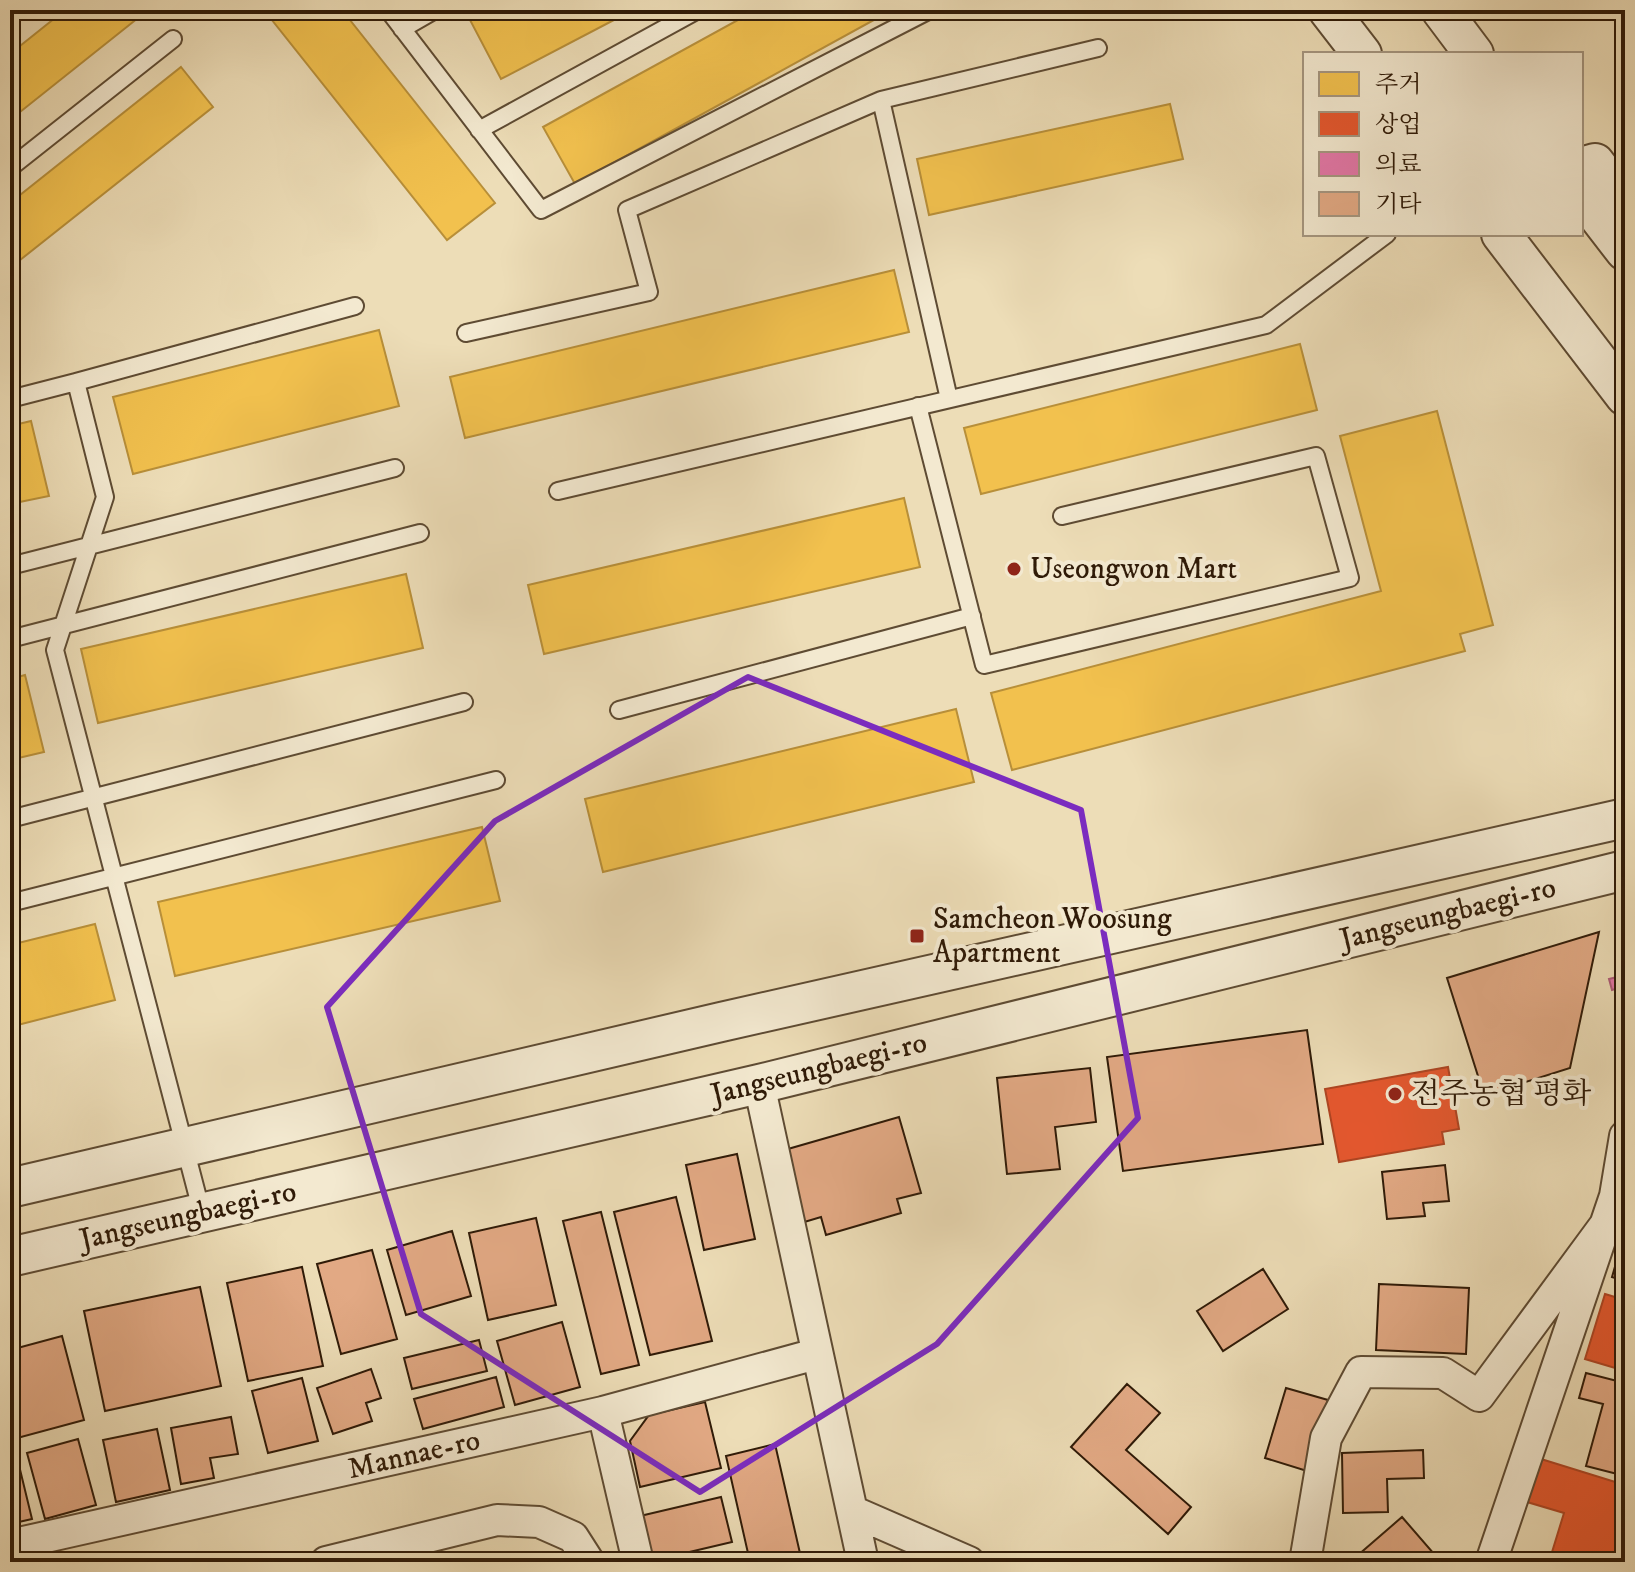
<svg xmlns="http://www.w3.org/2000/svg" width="1635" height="1572" font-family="'IM FELL DW Pica','Noto Serif KR',serif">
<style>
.homes{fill:#f2c14e;stroke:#b88f39;stroke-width:2}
.shops{fill:#e4572e;stroke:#ae4522;stroke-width:2}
.health{fill:#e377a8;stroke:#ad5b78;stroke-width:2}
.building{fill:#e2a984;stroke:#2f1a07;stroke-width:2}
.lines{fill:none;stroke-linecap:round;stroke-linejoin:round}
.service-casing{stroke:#5e4b33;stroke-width:20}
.minor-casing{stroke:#5e4b33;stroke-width:34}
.tertiary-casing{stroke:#5e4b33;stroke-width:42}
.service{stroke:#f3e9d0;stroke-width:16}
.minor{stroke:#f3e9d0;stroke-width:30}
.tertiary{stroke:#f3e9d0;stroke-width:38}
.marked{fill:none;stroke:#7b2cbf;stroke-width:6;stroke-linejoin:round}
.poi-dot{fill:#8f2418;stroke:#f3e9d0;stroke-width:3}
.labels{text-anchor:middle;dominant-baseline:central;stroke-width:8;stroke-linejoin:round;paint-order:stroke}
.poi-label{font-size:30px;fill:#2f1a07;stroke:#f3e9d0;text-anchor:start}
.street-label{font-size:30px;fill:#2f1a07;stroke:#f3e9d0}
</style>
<rect width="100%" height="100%" fill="#edddb7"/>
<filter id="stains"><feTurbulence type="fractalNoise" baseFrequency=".0025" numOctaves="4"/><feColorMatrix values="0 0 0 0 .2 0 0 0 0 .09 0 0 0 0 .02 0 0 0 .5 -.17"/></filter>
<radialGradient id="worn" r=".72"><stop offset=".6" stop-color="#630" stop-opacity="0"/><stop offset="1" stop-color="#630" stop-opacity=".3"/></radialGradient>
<path class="homes" d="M65 10H148L10 120V54Z
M264 10H342L495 203 447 240Z
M488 10H633L501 79 470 20Z
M756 10H892L575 184 543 127Z
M181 67 213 107 10 268V203Z
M1170 104 1183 159 929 215 917 159Z
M894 270 909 332 465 438 450 377Z
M379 330 399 406 133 474 113 397Z
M1300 344 1317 410 981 494 964 428Z
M1437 411 1493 625 1460 634 1465 651 1012 770 991 693 1381 591 1340 436Z
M31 421 49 496 10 504V426Z
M904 498 920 567 544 654 528 585Z
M406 574 423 648 98 723 81 649Z
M25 675 44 752 10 760V679Z
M956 709 974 782 603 872 585 799Z
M482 827 500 901 175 976 158 902Z
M95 924 115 1000 10 1027V945Z"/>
<path class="shops" d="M1448 1067 1459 1129 1442 1132 1444 1144 1339 1162 1325 1089Z
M1605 1294 1625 1300V1371L1585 1359Z
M1541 1459 1625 1485V1562H1549L1564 1513 1527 1502Z"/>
<path class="health" d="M1625 975V986L1612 990 1609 979Z"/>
<path class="building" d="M1599 932 1570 1068 1484 1095 1447 978Z
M1307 1030 1323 1144 1123 1171 1107 1057Z
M1090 1068 1096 1122 1055 1127 1060 1169 1007 1174 997 1078Z
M899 1117 921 1193 897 1199 901 1213 826 1235 821 1217 801 1223 781 1151Z
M737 1154 755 1239 704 1250 686 1165Z
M1445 1165 1449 1201 1423 1203 1425 1216 1387 1219 1382 1172Z
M676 1197 712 1341 650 1355 614 1212Z
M601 1212 639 1365 601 1374 563 1221Z
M536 1218 556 1305 488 1320 469 1233Z
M452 1231 471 1296 406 1315 387 1250Z
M1625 1232V1281L1612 1277Z
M372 1250 397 1339 341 1354 317 1264Z
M302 1267 323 1366 248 1381 227 1283Z
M1263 1269 1288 1309 1223 1351 1197 1311Z
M1379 1284 1469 1288 1466 1354 1376 1350Z
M200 1287 221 1386 105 1411 84 1311Z
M562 1322 580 1387 515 1405 497 1341Z
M62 1336 84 1420 10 1440V1350Z
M479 1340 487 1371 412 1389 404 1358Z
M371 1369 381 1398 366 1403 372 1421 333 1434 317 1388Z
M1586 1373 1625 1383V1476L1586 1466 1603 1404 1579 1398Z
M496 1377 504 1407 423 1429 414 1399Z
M302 1378 318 1441 268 1453 252 1391Z
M1127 1384 1160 1413 1126 1450 1191 1507 1168 1534 1071 1447Z
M1286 1388 1328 1400 1307 1471 1265 1458Z
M705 1402 721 1468 640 1487 630 1441 649 1415Z
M231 1417 238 1454 210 1458 214 1478 181 1484 171 1428Z
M157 1429 170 1490 116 1502 103 1440Z
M78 1439 96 1505 45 1519 27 1453Z
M775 1444 802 1562H750L726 1456Z
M1423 1450 1424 1478 1387 1479 1388 1512 1343 1513 1342 1453Z
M16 1453 32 1519 10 1524V1454Z
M721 1497 732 1542 651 1561 640 1516Z
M1402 1517 1441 1562H1350Z"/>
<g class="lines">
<g class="service-casing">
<path id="service" d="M388 10 541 210 930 10
M402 29 435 10
M881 100 1098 48
M479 130 698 10
M10 168 173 39
M466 333 649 292 627 210 881 100 949 399
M76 382 355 306
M10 399 76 382 105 497 55 650 202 1213
M918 406 984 665 1350 578 1316 456 1062 516
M558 491 1266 325 1387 234
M10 566 395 468
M10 639 420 533
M619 710 972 616
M10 819 464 702
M10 903 496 780"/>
</g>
<g class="minor-casing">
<path id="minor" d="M759 1084 863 1562
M603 1412 638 1562
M852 1511 969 1562
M10 1545 603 1412 816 1354
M326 1562 497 1520 539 1522 573 1537 589 1562
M1305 1562 1326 1438 1361 1372 1443 1373 1479 1396 1605 1225
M1491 1562 1615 1196 1625 1136"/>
</g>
<g class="tertiary-casing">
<path id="tertiary" d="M1328 10 1362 54
M1441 10 1474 54
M1581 167 1595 163 1625 202
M1581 194 1625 251
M1501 234 1625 396
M10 1188 721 1022 1625 818
M10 1257 759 1084 1625 870"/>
</g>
<use href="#service" class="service"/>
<use href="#minor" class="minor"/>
<use href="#tertiary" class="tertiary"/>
</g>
<path class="marked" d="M748 677 1081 810 1138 1118 937 1344 700 1492 421 1314 327 1007 495 821Z"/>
<g class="poi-dot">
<circle cx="1014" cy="569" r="8"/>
<rect x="909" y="928" width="16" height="16" rx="4"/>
<circle cx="1395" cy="1094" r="8"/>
</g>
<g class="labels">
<g class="poi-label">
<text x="1030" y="569">Useongwon Mart</text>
<text x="933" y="919">Samcheon Woosung<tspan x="933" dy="34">Apartment</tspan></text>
<text x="1411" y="1094">전주농협 평화</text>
</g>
<g class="street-label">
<text transform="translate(1448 914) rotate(-14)">Jangseungbaegi-ro</text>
<text transform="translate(819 1069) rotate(-14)">Jangseungbaegi-ro</text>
<text transform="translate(188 1216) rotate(-13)">Jangseungbaegi-ro</text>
<text transform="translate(414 1455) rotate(-13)">Mannae-ro</text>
</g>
</g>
<rect width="1635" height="1572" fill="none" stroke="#edddb7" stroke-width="40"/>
<rect x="12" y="12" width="1611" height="1548" fill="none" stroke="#2f1a07" stroke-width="4"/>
<rect x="20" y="20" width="1595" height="1532" fill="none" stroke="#2f1a07" stroke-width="2"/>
<rect x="1303" y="52" width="280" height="184" fill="#f3e9d0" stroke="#a59680" stroke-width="2"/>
<rect x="1319" y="72" width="40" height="24" fill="#f2c14e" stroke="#a59680" stroke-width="2"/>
<text x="1375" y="92" font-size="24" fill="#2f1a07">주거</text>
<rect x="1319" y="112" width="40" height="24" fill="#e4572e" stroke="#a59680" stroke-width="2"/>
<text x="1375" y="132" font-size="24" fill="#2f1a07">상업</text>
<rect x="1319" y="152" width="40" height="24" fill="#e377a8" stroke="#a59680" stroke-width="2"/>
<text x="1375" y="172" font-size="24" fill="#2f1a07">의료</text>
<rect x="1319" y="192" width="40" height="24" fill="#e2a984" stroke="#a59680" stroke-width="2"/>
<text x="1375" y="212" font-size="24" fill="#2f1a07">기타</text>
<rect width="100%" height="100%" filter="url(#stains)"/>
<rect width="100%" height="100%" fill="url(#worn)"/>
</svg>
